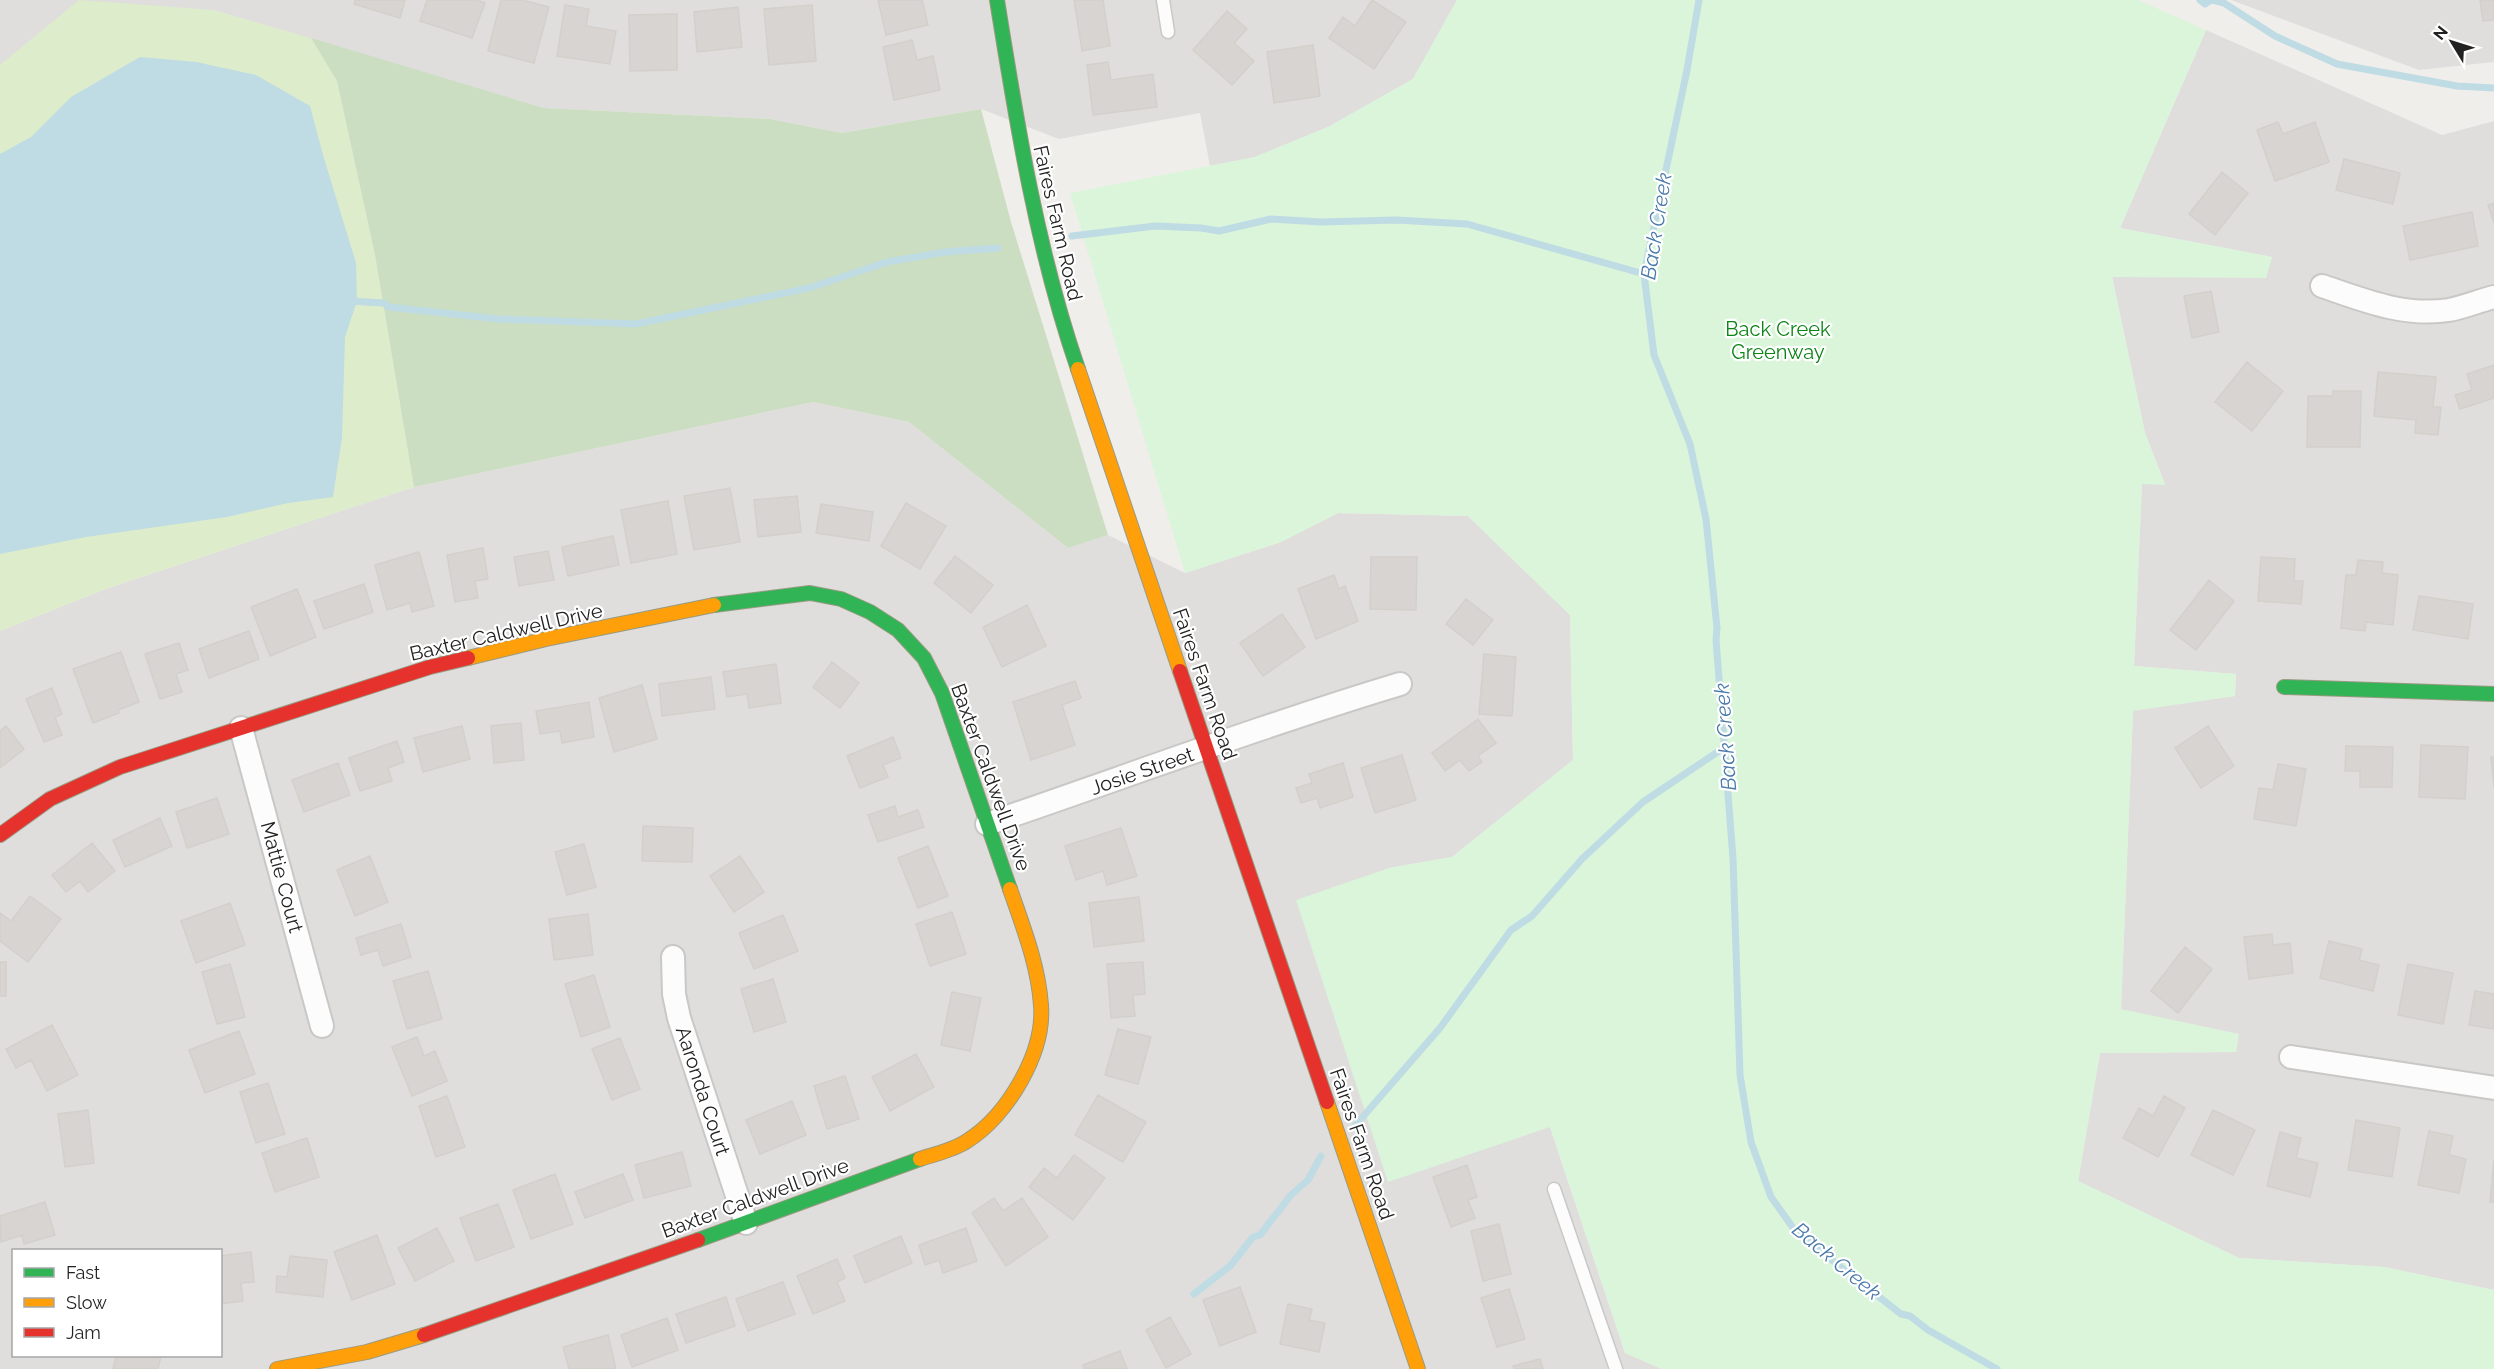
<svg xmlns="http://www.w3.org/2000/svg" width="2494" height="1369" font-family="Raleway,sans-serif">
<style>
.residential{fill:#dfdedc;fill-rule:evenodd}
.grass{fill:#ddeccb}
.forest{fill:#cbdec1}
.park{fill:#daf5da}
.water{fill:#bfdbe3}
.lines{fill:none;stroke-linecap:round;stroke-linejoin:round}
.stream{stroke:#bfdbe3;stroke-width:7}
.building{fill:#d7d4d2;stroke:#d3d0cc;stroke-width:1.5}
.lane-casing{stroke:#c9c8c7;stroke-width:15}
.street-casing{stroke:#c9c8c7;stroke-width:26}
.fast-casing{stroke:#999a82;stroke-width:16}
.slow-casing{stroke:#999a82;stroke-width:16}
.jam-casing{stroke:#999a82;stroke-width:16}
.lane{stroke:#fdfcfc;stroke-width:12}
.street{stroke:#fdfcfc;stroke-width:22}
.fast{stroke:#30b455;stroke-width:14}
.slow{stroke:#ff9f0a;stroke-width:14}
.jam{stroke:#e5322d;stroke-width:14}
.labels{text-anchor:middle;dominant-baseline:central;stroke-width:4.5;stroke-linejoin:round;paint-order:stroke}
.street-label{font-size:20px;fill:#222;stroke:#fff}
.park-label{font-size:20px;fill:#0c8416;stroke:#fff}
.water-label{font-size:21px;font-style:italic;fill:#4a7aab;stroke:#fff}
</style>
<rect width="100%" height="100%" fill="#f0eeeb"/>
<path class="residential" d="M0 0H1457L1413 79 1328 127 1255 157 1210 166 1200 113 1059 139 981 109 842 133 770 119 544 108 213 10 0 65Z
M2231 0H2494V62L2419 70Z
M2206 30 2442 135 2494 121V1290L2384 1267 2239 1258 2078 1181 2100 1053 2236 1052 2238 1034 2121 1010 2133 710 2235 696 2236 674 2134 666 2142 483 2165 484 2145 433 2112 276 2266 277 2272 257 2120 228Z
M813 402 909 422 1068 548 1108 535 1185 573 1281 542 1338 513 1468 516 1570 615 1573 760 1452 857 1389 868 1550 1127 1625 1353 1662 1369H0V631L108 588 414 487ZM14 1250H220V1356H14Z"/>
<path class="grass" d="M79 0 213 10 311 38 337 80 375 255 414 487 108 588 0 631V65Z"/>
<path class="forest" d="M311 38 544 108 770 119 842 133 981 109 1011 222 1108 535 1068 548 909 422 813 402 414 487 375 255 337 81Z"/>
<path class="park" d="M1457 0H2138L2206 30 2120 228 2272 257 2266 278 2112 277 2145 433 2165 485 2142 484 2134 666 2236 674 2235 696 2133 711 2121 1009 2239 1034 2236 1052 2100 1053 2078 1181 2239 1258 2384 1267 2494 1290V1369H1662L1625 1353 1550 1127 1388 1182 1296 900 1389 868 1452 857 1573 760 1570 615 1468 516 1338 513 1281 542 1185 573 1070 193 1255 157 1328 127 1413 79Z"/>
<path class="water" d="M140 57 196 62 256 75 310 106 323 155 356 263 357 301 345 337 342 437 333 497 288 503 227 517 86 537 0 554V154L31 137 71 97Z"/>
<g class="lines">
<path class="stream" d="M1699 0 1687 70 1644 274 1654 355 1690 444 1706 519 1717 628 1716 640 1733 858 1740 1075 1751 1142 1771 1197 1796 1232 1901 1314 1910 1316 1928 1330 1997 1369
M2200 0 2205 4 2211 0
M2212 0 2224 3 2275 36 2337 64 2457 86 2494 88
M1072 236 1155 226 1201 228 1219 231 1271 219 1321 222 1396 220 1467 224 1644 274
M349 301 384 303 389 307 498 319 636 324 809 288 887 262 945 252 998 248
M1354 1127 1440 1028 1511 930 1532 916 1582 859 1643 802 1725 747
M1194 1294 1231 1265 1253 1237 1260 1235 1291 1195 1308 1180 1321 1156"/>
</g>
<path class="building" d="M355 0H405L400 18 354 4Z
M427 0H477L485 3 472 38 420 21Z
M501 0H522L549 7 534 63 488 51Z
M878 0H922L928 25 886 35Z
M1074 0H1103L1110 46 1082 51Z
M1372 0 1406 22 1374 69 1329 38 1343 17 1355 26Z
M2480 0H2494V20L2483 21Z
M565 5 589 9 586 26 616 31 610 64 557 56Z
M812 5 816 61 769 65 764 9Z
M738 7 742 47 697 52 694 12Z
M1227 11 1247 29 1234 43 1254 61 1232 85 1193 50Z
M677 14V70L630 71 629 15Z
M912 40 917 60 933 56 940 90 894 100 883 47Z
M1313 45 1320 96 1274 103 1267 52Z
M1108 62 1111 80 1153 74 1157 107 1093 115 1087 65Z
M2278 122 2283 134 2315 122 2329 162 2275 181 2257 130Z
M2344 159 2400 173 2393 204 2336 190Z
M2222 172 2248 193 2215 235 2189 214Z
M2494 203V223L2488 205Z
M2472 212 2478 246 2410 260 2403 226Z
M2211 291 2219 332 2192 338 2184 296Z
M2247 362 2283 391 2252 431 2215 402Z
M2494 365V398L2460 409 2455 395 2472 390 2467 374Z
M2378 372 2436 377 2433 407H2441L2438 435 2415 433 2416 420 2374 416Z
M2333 391H2361L2360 447H2307L2308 396H2333Z
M730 488 740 542 694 550 684 496Z
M797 496 801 532 758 537 754 500Z
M668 501 677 554 631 563 621 510Z
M906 503 946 526 920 569 881 546Z
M821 504 873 512 869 541 816 533Z
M613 536 619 565 568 576 562 547Z
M483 548 488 579 475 581 478 598 455 602 447 555Z
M548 551 554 580 519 586 514 557Z
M419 552 434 606 412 612 410 603 387 610 375 565Z
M955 556 993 585 971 613 934 583Z
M1371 557H1417L1416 610 1370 609Z
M2261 557 2295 559 2294 581H2303L2301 604 2258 601Z
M2358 560 2383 562 2382 573 2398 575 2393 625 2366 622 2365 631 2341 628 2346 575H2356Z
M1334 575 1339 589 1345 586 1358 621 1316 639 1298 589Z
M2209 580 2234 601 2196 650 2170 630Z
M364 584 373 612 324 629 314 601Z
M297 589 316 637 270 656 251 607Z
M2419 596 2473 604 2468 639 2413 630Z
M1466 599 1493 620 1473 645 1446 624Z
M1027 605 1046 646 1002 667 983 627Z
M1282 614 1305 647 1263 676 1240 643Z
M249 631 259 659 209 678 199 649Z
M179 643 188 670 176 674 182 692 160 699 145 654Z
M121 652 139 702 118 710 119 713 93 723 73 669Z
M1484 654 1516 657 1512 716 1479 714Z
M832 662 859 683 840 708 813 687Z
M776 664 781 703 749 708 747 694 727 697 723 672Z
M711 677 715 709 662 716 659 684Z
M1075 681 1081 698 1062 705 1075 745 1031 760 1013 702Z
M642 685 657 739 614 752 599 698Z
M52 688 62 714 55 717 62 735 44 742 26 699Z
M589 702 594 737 562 743 560 731 540 734 536 711Z
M1478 719 1496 743 1478 756 1482 762 1469 771 1460 760 1445 771 1432 753Z
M521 723 524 760 494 763 491 726Z
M6 726 24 749 0 768V731Z
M462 726 470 759 423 772 414 738Z
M2208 726 2234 766 2201 788 2175 748Z
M893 737 901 758 883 765 888 777 860 788 847 756Z
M397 741 404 762 388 768 392 781 360 791 349 758Z
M2421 745 2468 747 2465 799 2419 797Z
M2346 746 2393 747 2392 787H2360V771H2345Z
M1402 755 1416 800 1375 813 1361 768Z
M2491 757H2494V787Z
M338 763 350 795 304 812 292 780Z
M1343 763 1353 797 1320 808 1317 798 1301 803 1296 788 1312 783 1309 774Z
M2278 764 2306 769 2296 826 2254 819 2259 788 2273 790Z
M217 798 229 834 187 848 176 812Z
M895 806 898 817 918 810 924 827 878 842 868 815Z
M160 818 172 846 125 867 113 840Z
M643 826 693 828 692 862 642 861Z
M1121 828 1137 876 1107 885 1103 871 1076 880 1065 846Z
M92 843 115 871 88 892 80 881 66 892 52 875Z
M584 844 596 887 567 895 555 852Z
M928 846 948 896 918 908 898 858Z
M370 856 388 902 355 916 337 870Z
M740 856 764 892 734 912 710 876Z
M30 896 61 919 28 962 0 941V913L11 921Z
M1139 897 1144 941 1094 947 1089 903Z
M230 903 245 945 196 963 181 921Z
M952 912 966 954 930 966 916 924Z
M588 914 593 955 554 960 549 919Z
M783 915 798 951 754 969 739 933Z
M401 924 411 957 383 966 378 950 361 955 356 938Z
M2272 934 2273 945 2290 943 2293 973 2249 979 2244 937Z
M2329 941 2362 949 2359 960 2379 965 2373 991 2320 978Z
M2185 947 2212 969 2178 1013 2151 991Z
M0 962H6V996H0Z
M1143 962 1145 994 1133 995 1135 1016 1111 1018 1107 964Z
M230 964 245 1017 217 1024 202 972Z
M2408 964 2453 973 2443 1024 2398 1015Z
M428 971 442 1019 407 1029 393 981Z
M594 975 610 1027 581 1037 565 984Z
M773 979 786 1022 754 1032 741 989Z
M2475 991 2494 994V1029L2469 1025Z
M952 992 981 998 970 1051 941 1045Z
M52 1025 78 1075 47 1091 31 1060 16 1068 6 1049Z
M1118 1029 1151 1037 1138 1084 1105 1075Z
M239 1031 255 1074 205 1093 189 1050Z
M417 1037 424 1056 435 1051 447 1081 412 1096 392 1047Z
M620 1038 640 1089 612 1100 592 1049Z
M916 1054 934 1087 890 1111 872 1077Z
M845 1076 859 1119 827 1129 814 1086Z
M268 1083 285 1134 256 1143 240 1092Z
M1098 1095 1146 1122 1123 1162 1075 1135Z
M447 1096 465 1147 436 1157 419 1106Z
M2164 1096 2185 1108 2158 1157 2123 1138 2139 1108 2153 1116Z
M792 1101 806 1135 760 1154 746 1120Z
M88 1110 94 1163 65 1167 58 1114Z
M2213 1110 2255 1130 2233 1175 2191 1155Z
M2356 1120 2400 1128 2392 1177 2348 1170Z
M2429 1131 2453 1136 2449 1155 2466 1159 2459 1193 2418 1185Z
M2280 1132 2301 1138 2296 1158 2318 1163 2310 1197 2267 1186Z
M307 1138 319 1177 275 1192 262 1153Z
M682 1152 691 1186 644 1198 635 1165Z
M1074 1155 1105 1178 1073 1220 1029 1187 1044 1168 1057 1178Z
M2494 1159V1202H2490Z
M1467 1165 1477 1197 1468 1200 1475 1218 1451 1227 1433 1177Z
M555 1174 573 1224 531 1239 513 1190Z
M623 1174 633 1200 585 1218 575 1192Z
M994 1198 1003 1211 1022 1198 1048 1237 1006 1266 972 1213Z
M45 1202 55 1235 24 1244 22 1235 1 1242 0 1216Z
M498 1204 514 1247 476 1261 460 1218Z
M1499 1224 1511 1274 1483 1281 1471 1231Z
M437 1228 454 1261 415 1281 398 1248Z
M966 1228 977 1261 943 1273 939 1260 925 1265 919 1245Z
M377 1235 395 1284 352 1300 334 1252Z
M901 1236 912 1263 865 1283 854 1256Z
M251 1252 254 1282 241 1283 243 1301 220 1304V1256Z
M290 1256 327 1260 323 1297 276 1292 277 1276 287 1277Z
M837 1259 845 1278 837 1282 845 1301 813 1314 797 1276Z
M783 1282 795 1314 748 1331 736 1299Z
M1240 1287 1256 1332 1220 1346 1203 1300Z
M1509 1289 1525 1339 1497 1347 1481 1298Z
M726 1297 735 1326 686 1343 676 1314Z
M1288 1304 1312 1309 1309 1320 1325 1323 1319 1352 1280 1344Z
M1170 1317 1191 1354 1166 1368 1146 1330Z
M667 1318 678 1350 632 1367 621 1335Z
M608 1335 616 1369H569L563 1347Z
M1120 1351 1127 1369H1084L1083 1365Z
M116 1356H161L158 1369H113Z
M1540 1359 1543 1369H1514L1513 1366Z"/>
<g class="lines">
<g class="lane-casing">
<path id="lane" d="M1163 0 1168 32
M1554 1189 1616 1369"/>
</g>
<g class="street-casing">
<path id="street" d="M2322 286C2363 300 2404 317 2449 310 2464 307 2479 301 2494 297
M241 728 322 1026
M987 824C1125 777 1261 726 1400 684
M673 957 674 994 679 1018 746 1223
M2291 1057 2494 1088"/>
</g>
<g class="fast-casing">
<path id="fast" d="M997 0C1017 125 1037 250 1078 369
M714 605 810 593 841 599 870 612 898 630 924 658 942 693 1010 889
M2284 687 2494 694
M698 1240 920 1159"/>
</g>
<g class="slow-casing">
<path id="slow" d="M1078 369 1180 671
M468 658 546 639 714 605
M1327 1102 1418 1369
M920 1159C935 1154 954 1150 967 1141 1007 1116 1045 1053 1041 1005 1038 964 1023 927 1010 889
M277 1369 367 1352 424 1335"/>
</g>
<g class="jam-casing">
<path id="jam" d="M1180 671 1327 1102
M0 835 50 799 120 767 430 667 468 658
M424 1335 698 1240"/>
</g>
<use href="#lane" class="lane"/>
<use href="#street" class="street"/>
<use href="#fast" class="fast"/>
<use href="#slow" class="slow"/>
<use href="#jam" class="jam"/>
</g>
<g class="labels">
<g class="street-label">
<text transform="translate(1058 223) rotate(77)">Faires Farm Road</text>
<text transform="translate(506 632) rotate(-13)">Baxter Caldwell Drive</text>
<text transform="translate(1205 684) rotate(71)">Faires Farm Road</text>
<text transform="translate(1142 771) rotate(-19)">Josie Street</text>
<text transform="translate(991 777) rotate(70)">Baxter Caldwell Drive</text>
<text transform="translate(282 877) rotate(75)">Mattie Court</text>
<text transform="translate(703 1091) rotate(72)">Aaronda Court</text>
<text transform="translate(1362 1144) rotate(71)">Faires Farm Road</text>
<text transform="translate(755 1198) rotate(-20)">Baxter Caldwell Drive</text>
</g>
<g class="park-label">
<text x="1778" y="329">Back Creek<tspan x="1778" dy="23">Greenway</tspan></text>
</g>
<g class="water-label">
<text transform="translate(1656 226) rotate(-81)">Back Creek</text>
<text transform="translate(1725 737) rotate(-94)">Back Creek</text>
<text transform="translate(1837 1261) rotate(40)">Back Creek</text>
</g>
</g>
<rect x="12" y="1249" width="210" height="108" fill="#ffffff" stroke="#a7a7a7" stroke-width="1.5"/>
<rect x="24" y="1268" width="30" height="9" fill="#30b455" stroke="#a7a7a7" stroke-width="1.5"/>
<text x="66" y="1279" font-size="18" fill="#222222">Fast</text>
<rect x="24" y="1298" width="30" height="9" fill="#ff9f0a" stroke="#a7a7a7" stroke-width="1.5"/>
<text x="66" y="1309" font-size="18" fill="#222222">Slow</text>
<rect x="24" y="1328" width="30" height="9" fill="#e5322d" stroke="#a7a7a7" stroke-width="1.5"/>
<text x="66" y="1339" font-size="18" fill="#222222">Jam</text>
<g transform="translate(2452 42) rotate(308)" stroke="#ffffff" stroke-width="4.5" paint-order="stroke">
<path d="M0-4.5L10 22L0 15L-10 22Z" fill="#222222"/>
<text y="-9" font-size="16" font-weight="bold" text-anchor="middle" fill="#222222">N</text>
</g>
</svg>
